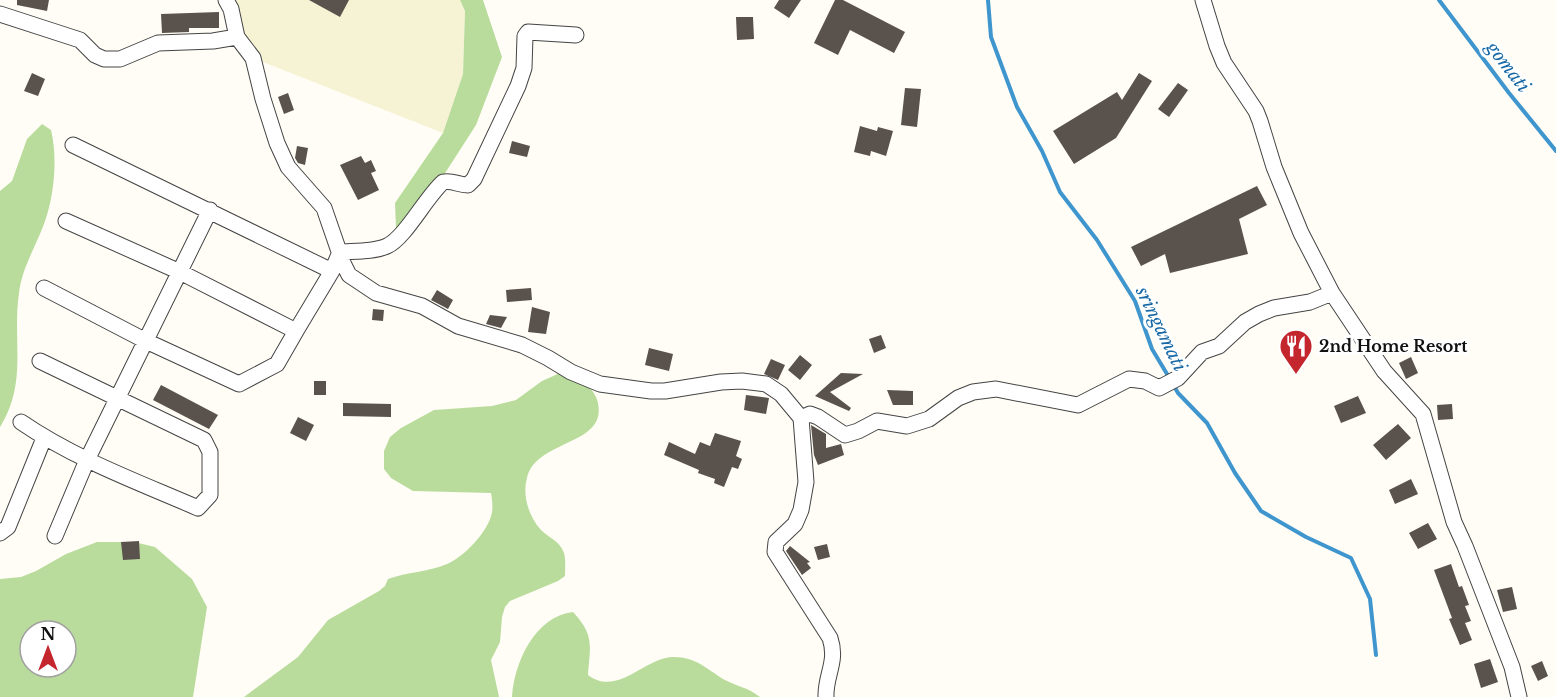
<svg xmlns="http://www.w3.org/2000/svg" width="1556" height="697" viewBox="0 0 1556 697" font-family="'Libre Baskerville',serif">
<rect width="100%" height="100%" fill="#fffdf5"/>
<!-- farmland -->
<path fill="#f6f3d4" d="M223,0H460L465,11L463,74L443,133L253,58Z"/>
<!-- forest -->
<path fill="#b9dc9c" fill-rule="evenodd" d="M460,0H483L502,57L476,125L431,195L396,228L395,203L443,133L463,74L465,11Z
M42,124L51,130C58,159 54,197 44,224C35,248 22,268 19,293C12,341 28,382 0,427V191L12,181L27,139Z
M560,373C576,380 594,384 598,403C607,446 536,439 527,478C522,496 529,517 541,530C549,538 560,541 564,553C566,560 565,569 565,576L558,581L510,601L505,607L502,617L500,642L491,660L499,697H244L298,657L328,620L379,591L385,586L388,579C407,572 428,572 447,564C464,557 489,531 492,512C493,507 492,499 491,493L413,491L391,478L384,469V451L390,437L401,428L434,410L492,406L516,400L542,381Z
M97,542H134L155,547L192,579L207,607L193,697H0V579L21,577L36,571L66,554ZM30,631H66V667H30Z
M573,612C595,636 590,645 588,675C617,697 643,659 672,657C694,656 706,668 723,679C735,686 748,687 760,697H512C514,663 535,616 573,612Z"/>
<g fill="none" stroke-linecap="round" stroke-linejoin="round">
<!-- stream -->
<path stroke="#3f96cf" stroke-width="4" d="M988,0L991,37L1017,107L1042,151L1060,192L1097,240L1135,301L1152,349L1170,379
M1439,0L1509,93L1556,151
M1174,386L1178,393L1207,423L1235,473L1261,511L1306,537L1351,558L1370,599L1376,655"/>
</g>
<!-- building -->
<path fill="#5a524d" d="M17,0H49L47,11L17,5Z
M309,0H349L340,17Z
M779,0H801L789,18L774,8Z
M835,0H843L905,32L894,53L850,30L838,55L814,43Z
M219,12V28H189V32L162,33L161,14Z
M736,17H753L754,39L737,40Z
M32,73L45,79L38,96L24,91Z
M1139,73L1152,81L1116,138L1074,164L1053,131L1117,92L1122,100Z
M1178,83L1188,90L1169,117L1158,109Z
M905,88L921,89L917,127L901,125Z
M288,93L294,110L284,114L278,97Z
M860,126L877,131L878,127L893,131L886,156L871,151L870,156L854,152Z
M512,141L530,146L527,157L509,153Z
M297,146L308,148L305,165L298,163L295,158Z
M361,156L365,163L371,160L376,171L371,173L379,190L358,200L340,165Z
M1257,186L1267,205L1239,219L1248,254L1170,273L1165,254L1141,266L1131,247Z
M531,288L532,300L507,302L506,290Z
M437,290L453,300L448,309L431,300Z
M532,307L550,312L546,334L528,332Z
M373,309L384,310L383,321L372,320Z
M490,315L507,317L501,328L486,324Z
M881,335L886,348L874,353L869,339Z
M649,348L673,354L669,371L645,365Z
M800,355L812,365L800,380L788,370Z
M1411,357L1418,373L1406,379L1399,363Z
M771,359L785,365L778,380L764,374Z
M841,373L863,374L830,392L851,408L849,411L815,396Z
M314,381H326V395H314Z
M161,385L218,415L209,429L153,400Z
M887,390L913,391V405H893Z
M746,395L769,398L766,414L744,410Z
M1358,396L1366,413L1341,423L1334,406Z
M343,403L391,404V417L343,416Z
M1452,404L1453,419L1438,420L1437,405Z
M298,417L314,425L306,441L290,433Z
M1398,424L1411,438L1386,460L1373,445Z
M811,425L826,434V448L841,444L844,455L818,465L814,455Z
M715,433L741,441L736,456L742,459L738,469L732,467L724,487L714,483L715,479L698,473L699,470L664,455L669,442L695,454L700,442L710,446Z
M1411,479L1418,494L1395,504L1389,490Z
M1428,523L1437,539L1418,549L1409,533Z
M139,541L140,559L123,560L121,542Z
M827,544L830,557L818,560L814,547Z
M790,546L810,562L807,563L811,568L802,575L786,551Z
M1451,564L1459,587L1462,586L1469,605L1465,606L1471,621L1465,623L1472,640L1460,645L1449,619L1452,618L1434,570Z
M1512,587L1517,609L1503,612L1497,590Z
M1490,659L1498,682L1481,688L1474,664Z
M1542,661L1548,676L1538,681L1531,666Z"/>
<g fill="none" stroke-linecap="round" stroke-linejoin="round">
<defs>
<path id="street" d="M226,0L231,9L237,37
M1203,0L1217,46L1224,63L1256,111L1260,121L1274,167L1301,233L1332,293L1384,371L1423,414L1454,522L1465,546L1512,667L1519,697
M0,14L80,40L95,55L104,59H120L158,43L213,41L237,37L253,58L263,99L277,143L288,167L324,208L343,263L349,275L376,293L422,306L458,326L522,345L548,358L571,372L600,384L651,391H665L721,382L742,381L766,384L781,394L801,418L806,482L801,510L795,524L776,542L775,552L830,638C838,662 825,675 826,697
M73,145L332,271L340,252C355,251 374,252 387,246C405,238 426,197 443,182C453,180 458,185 468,185L474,179L518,86L524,68L525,36L528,32L576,35
M66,221L180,272L296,331L332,271
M44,288L146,341L239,384L277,364L296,331
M801,418L810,414L818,417L845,435L858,431L877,421L907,426L929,419L958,398L973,392L996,389L1078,405L1129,379L1145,381L1159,388L1178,378L1202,352L1219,346L1245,322L1259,314L1274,308L1310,302L1332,293
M21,422C75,459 138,482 198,508L210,495V452L204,440L40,361
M0,533L8,527L44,438
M55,536L87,460L210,210"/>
</defs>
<!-- street casing -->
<use href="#street" stroke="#444" stroke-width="17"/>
<!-- street -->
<use href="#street" stroke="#fff" stroke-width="15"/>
</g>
<!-- icons -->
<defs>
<symbol id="restaurant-pin" viewBox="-11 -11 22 30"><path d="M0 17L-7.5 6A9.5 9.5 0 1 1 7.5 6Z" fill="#c4262e" stroke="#fff"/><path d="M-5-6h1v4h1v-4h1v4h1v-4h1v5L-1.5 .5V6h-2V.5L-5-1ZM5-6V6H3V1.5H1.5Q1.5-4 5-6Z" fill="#fff"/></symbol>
</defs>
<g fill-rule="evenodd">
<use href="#restaurant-pin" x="1277" y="327" width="38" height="52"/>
</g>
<g text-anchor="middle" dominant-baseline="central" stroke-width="6" stroke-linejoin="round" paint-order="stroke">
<!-- poi labels -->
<g font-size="16" font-weight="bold" fill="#111" stroke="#fff" text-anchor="start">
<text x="1319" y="346">2nd Home Resort</text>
</g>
<!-- water labels -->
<g font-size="18" font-style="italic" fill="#1768a6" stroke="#fff">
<text transform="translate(1508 67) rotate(52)">gomati</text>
<text transform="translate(1161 329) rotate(64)">sringamati</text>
</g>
</g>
<!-- north arrow -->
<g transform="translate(48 649)"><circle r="28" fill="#ffffff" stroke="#a0a0a0" stroke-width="1.5"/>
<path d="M0-4.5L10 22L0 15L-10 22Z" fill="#c4262e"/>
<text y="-9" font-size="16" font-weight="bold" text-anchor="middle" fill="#111111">N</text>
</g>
</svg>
